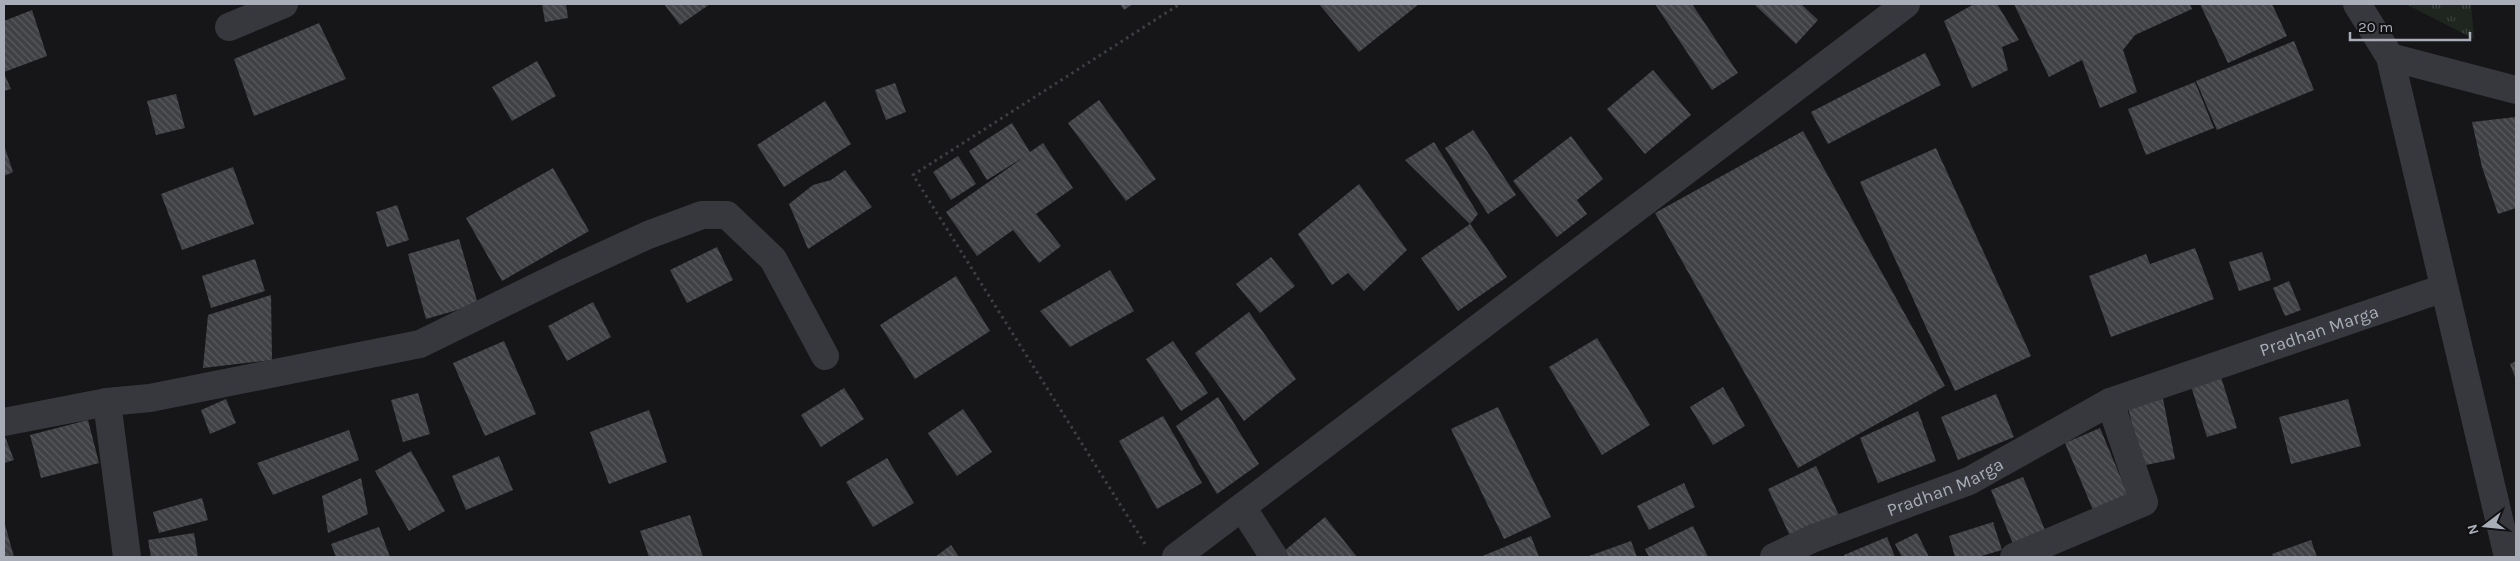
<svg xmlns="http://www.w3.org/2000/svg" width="2520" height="561" viewBox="0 0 2520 561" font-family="Karla,sans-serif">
<defs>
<pattern id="park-tufts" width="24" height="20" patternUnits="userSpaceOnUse" patternTransform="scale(1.25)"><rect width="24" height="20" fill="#1e261f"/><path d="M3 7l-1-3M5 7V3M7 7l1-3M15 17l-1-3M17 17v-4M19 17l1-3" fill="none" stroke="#3c433d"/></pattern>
<pattern id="building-back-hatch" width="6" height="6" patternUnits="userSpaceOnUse" patternTransform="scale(1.25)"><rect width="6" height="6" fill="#404145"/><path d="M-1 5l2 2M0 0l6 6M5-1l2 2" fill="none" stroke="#595a5e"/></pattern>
</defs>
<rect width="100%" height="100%" fill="#161618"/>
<!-- park -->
<path fill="url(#park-tufts)" d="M2406,4H2471L2474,39Z"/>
<!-- building -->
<path fill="url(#building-back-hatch)" d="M542,4H566L568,18L545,22Z
M664,4H710L680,25Z
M1120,4H1133L1124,10Z
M1319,4H1419L1359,52Z
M1655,4H1692L1738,73L1712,90Z
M1754,4H1801L1818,20L1796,44Z
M1974,4H1997L2019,40L2002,47L2008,70L1972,88L1944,21Z
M2014,4H2190L2192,9L2135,35L2123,50L2137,92L2100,108L2082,60L2049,77Z
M2200,4H2272L2287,36L2228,63Z
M32,10L47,56L4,72V21Z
M319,23L346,79L254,116L234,59Z
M2294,41L2314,90L2217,130L2196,81Z
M1925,53L1941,85L1828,144L1811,112Z
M537,61L556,96L512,121L492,87Z
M1653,70L1691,115L1645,154L1607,109Z
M4,73L11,89L4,91Z
M2195,82L2214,128L2146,155L2128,109Z
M895,83L906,112L886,120L875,90Z
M176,94L185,128L156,135L147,101Z
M1099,100L1156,179L1126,201L1068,123Z
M825,101L851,144L784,187L757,145Z
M2516,117V208L2498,214L2482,167L2472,122Z
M1012,123L1030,152L1043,143L1073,188L1036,214L1061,246L1039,263L1013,230L977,256L946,212L1024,157L987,180L969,151Z
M1473,130L1516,195L1488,214L1445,148Z
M1803,131L1945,386L1798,468L1655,213Z
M1571,136L1603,179L1577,200L1587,214L1557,237L1513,181Z
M1434,142L1478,214L1470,224L1405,160Z
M4,145L13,172L4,176Z
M1936,148L2031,356L1955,391L1860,182Z
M958,156L976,184L951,200L933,172Z
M233,167L254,224L182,250L161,194Z
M553,168L589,231L502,281L466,218Z
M845,170L872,207L808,249L789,204L813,185L831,180Z
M1359,184L1407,250L1364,291L1348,273L1332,285L1298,234Z
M397,205L409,240L387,247L376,212Z
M1470,224L1507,277L1458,311L1421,258Z
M459,239L478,304L426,319L408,254Z
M717,247L733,280L687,303L670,270Z
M2195,248L2214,299L2111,337L2089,276L2146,254L2150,264Z
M2262,252L2271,280L2239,291L2229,262Z
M1271,257L1295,286L1260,313L1236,284Z
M255,259L265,291L211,308L202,276Z
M1110,270L1134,311L1070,347L1040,311Z
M956,276L990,331L915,379L880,325Z
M2289,281L2301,310L2285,316L2273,288Z
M271,295L272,360L203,368L208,315Z
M593,302L611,337L567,361L548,326Z
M1249,312L1296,379L1244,421L1195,353Z
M1597,338L1650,425L1602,455L1549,367Z
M504,341L536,414L485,436L453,363Z
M1173,341L1208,393L1181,411L1146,359Z
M2516,361V380L2510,364Z
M2221,377L2237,428L2207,437L2191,386Z
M1723,387L1745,426L1713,445L1690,407Z
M844,388L864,419L821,447L801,415Z
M418,393L430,434L403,442L391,400Z
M1996,394L2014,437L1958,460L1941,417Z
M1218,397L1259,464L1217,494L1176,426Z
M226,399L236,423L210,434L201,410Z
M2163,399L2175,459L2141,466L2128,406Z
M2348,399L2361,446L2291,464L2279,417Z
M1498,407L1551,517L1504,539L1451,429Z
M963,409L992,452L957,476L928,433Z
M649,410L667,462L609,484L590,432Z
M1918,411L1936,461L1878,483L1860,438Z
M1163,416L1202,483L1157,509L1119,441Z
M88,420L99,463L41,478L30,435Z
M2100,428L2128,495L2093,510L2065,443Z
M349,430L359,460L273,495L257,463Z
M4,434L14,460L4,463Z
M411,451L445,511L409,531L375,471Z
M499,456L513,490L466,510L452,476Z
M887,458L914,503L873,527L846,482Z
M1816,466L1839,515L1791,538L1768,489Z
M2023,477L2045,530L2013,544L1991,490Z
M361,478L368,514L328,533L322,496Z
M1684,483L1695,507L1649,530L1637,506Z
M202,498L208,520L159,533L153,512Z
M690,515L703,557H649L640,531Z
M1325,517L1357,557H1287L1283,552Z
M4,521L14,557H4Z
M1993,522L2002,550L1978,557H1955L1949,536Z
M1693,526L1708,557H1649L1645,549Z
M379,527L390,557H336L331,544Z
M194,533L198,557H151L148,540Z
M1917,533L1929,557H1902L1895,544Z
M1531,536L1539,557H1480Z
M1887,537L1895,557H1845L1844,555Z
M2311,540L2317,557H2274L2272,554Z
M1631,541L1637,557H1590L1589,556Z
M951,545L959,557H935Z"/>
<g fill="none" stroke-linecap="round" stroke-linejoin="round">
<!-- path -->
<path stroke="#3d3f44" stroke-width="3" stroke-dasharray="2.5 4" stroke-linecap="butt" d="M1145,544L913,175L1180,4"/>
<!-- minor -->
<g stroke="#37383d" stroke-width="28">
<path d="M2357,4L2390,57L2508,557"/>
<path d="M229,27L284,4"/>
<path d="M2390,57L2516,90"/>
<path d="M107,402L127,557"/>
<path d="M4,422L107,402L150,398L420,344L563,274L648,235L702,215H727L773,259L825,356"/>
<path d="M1242,507L1274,557"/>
<path d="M1176,557L1906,4"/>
<path id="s1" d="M1774,557L1814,538L1969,481L2110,402L2444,288"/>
<path d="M2014,557L2144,502L2110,402"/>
</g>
</g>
<g text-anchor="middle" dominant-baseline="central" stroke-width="5" stroke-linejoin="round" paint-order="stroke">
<!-- street labels -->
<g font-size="18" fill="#a8adb8" stroke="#111113">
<text stroke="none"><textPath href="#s1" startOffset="592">Pradhan Marga</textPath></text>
<text stroke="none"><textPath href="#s1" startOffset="185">Pradhan Marga</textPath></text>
</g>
</g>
<!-- border -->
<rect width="2520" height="561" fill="none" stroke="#a8adb8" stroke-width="10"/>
<!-- north arrow -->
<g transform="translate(2485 526) rotate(254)" stroke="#111113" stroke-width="4" paint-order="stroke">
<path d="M0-4L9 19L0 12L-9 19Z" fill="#a8adb8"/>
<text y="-8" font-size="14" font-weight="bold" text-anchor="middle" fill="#a8adb8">N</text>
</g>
<!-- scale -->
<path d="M2350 32v8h120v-8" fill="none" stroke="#a8adb8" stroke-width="2.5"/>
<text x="2358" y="32" font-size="15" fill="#a8adb8" stroke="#111113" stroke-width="4" paint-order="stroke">20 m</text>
</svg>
